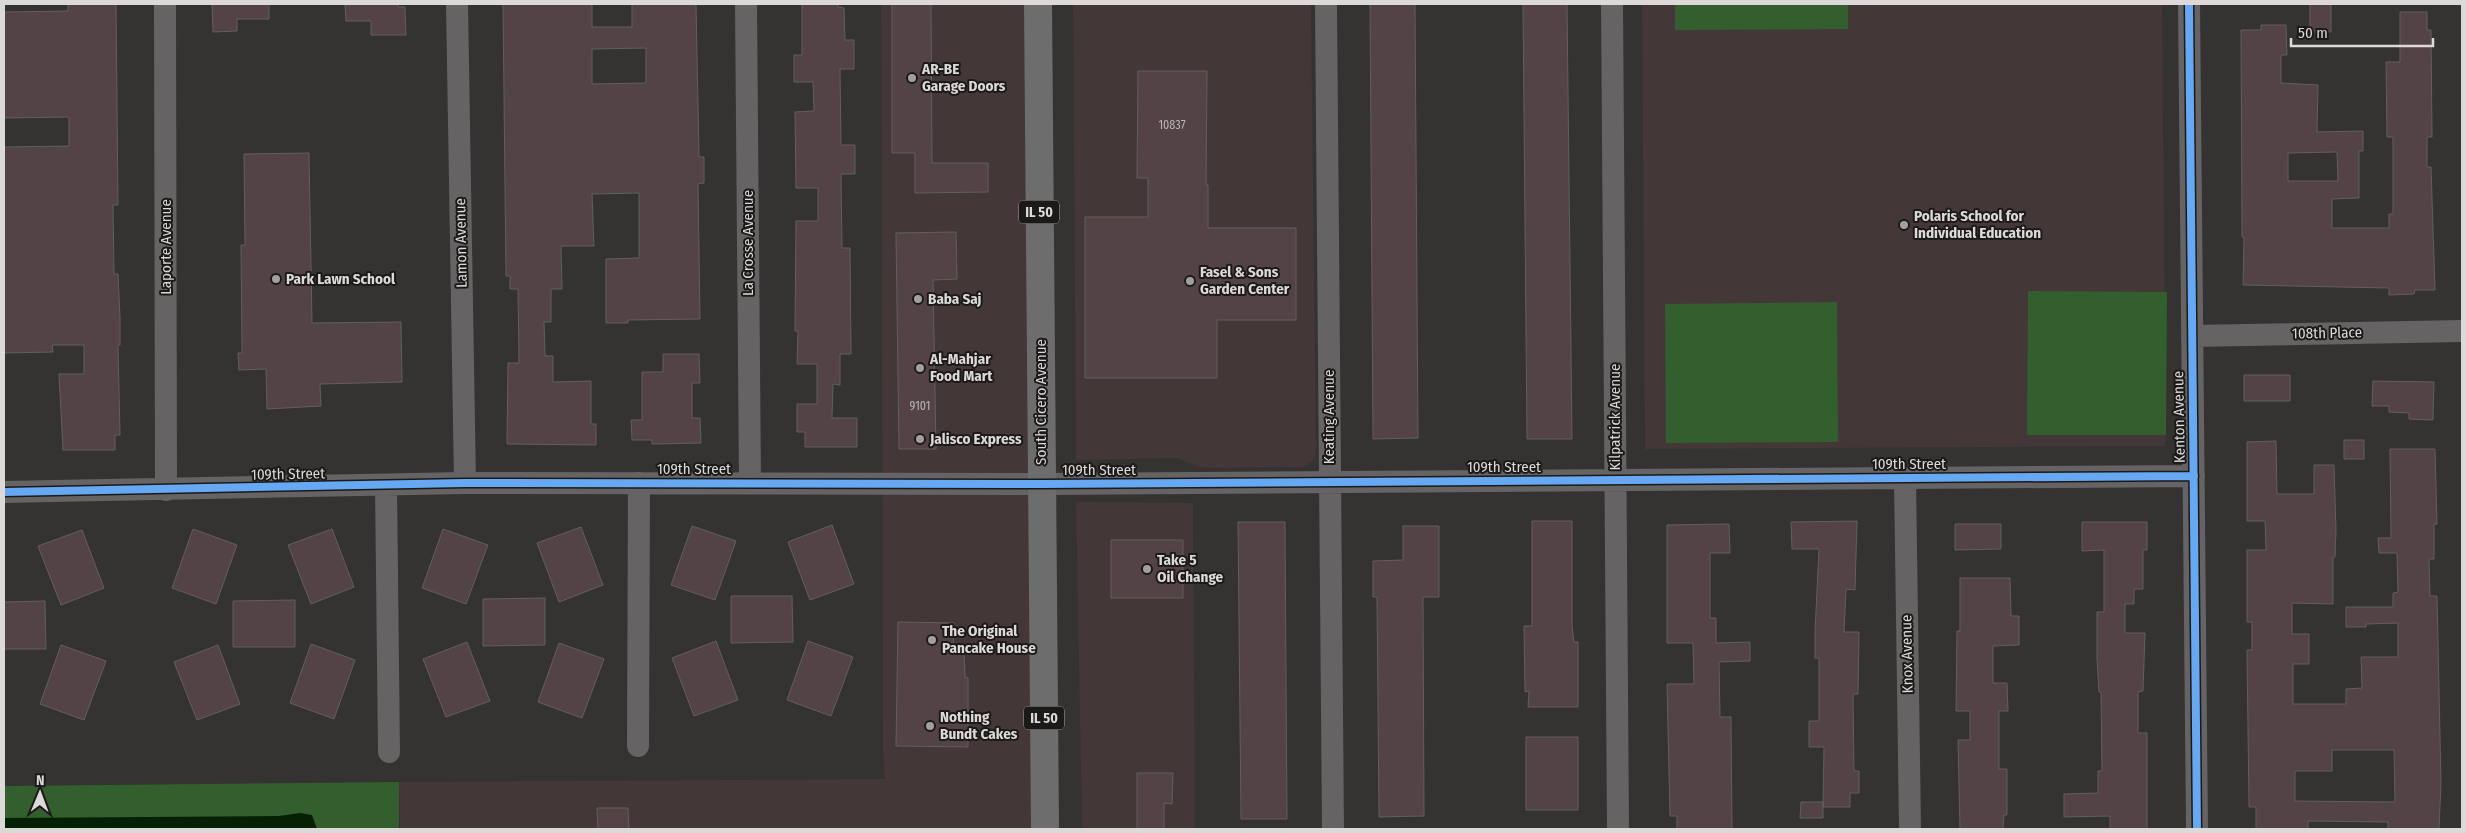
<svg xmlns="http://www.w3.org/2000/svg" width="2466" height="833" viewBox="0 0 2466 833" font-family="'Fira Sans Condensed',sans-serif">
<rect width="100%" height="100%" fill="#353232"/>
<!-- built -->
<path fill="#433738" d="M881,4H1038L1045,829H400L399,782L885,779L883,749Z
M1073,4H1311L1316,455L1312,462L1303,467L1201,468L1177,458L1076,460Z
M1642,4H2162L2166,446L1645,449Z
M1076,502L1193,503L1195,829H1082Z"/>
<!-- green -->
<path fill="#325f2d" d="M1675,4H1848V29L1675,30Z
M2028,291L2167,292L2166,435H2027Z
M1837,302L1838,442L1666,443L1665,304Z
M399,782V829H4V786Z"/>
<!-- water -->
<path fill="#062005" d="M300,813L312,815L317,829H4V818L279,816Z"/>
<!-- building -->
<path fill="#534346" stroke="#625f5f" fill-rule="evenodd" d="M68,4H116L118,205H113L114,274H118L120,318V345H118L120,435H115V450H63L59,374H84V345H52L53,352L4,353V147L69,146V117L4,118V12L68,11Z
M217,4H269V19H237V31L213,32L212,5Z
M345,4H398V7H405L406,35H371V21H346Z
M503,4H592V27H632V4H696L699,157H704V183L698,184L700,319L628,320V323H606V259L639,258V193L592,194L594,246H561L562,289H551V322H544L545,356H553V382L591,381V424H596V445L507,444L508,363H519L518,289H510V276H506ZM646,48V83L592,84V49Z
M802,4H838V7L844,8L845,40H854V69H840L841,145H855V174H841L842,248H850L851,354H840V385L833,384L832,418H857V447H805V432H797V404H817V364H797L798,331H795L796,221H818V188H796L795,112L814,111L813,82H794V55H802Z
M892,4H931L932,163H988V192L915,193V153H892Z
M1370,4H1415L1418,438L1373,439Z
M1523,4H1567L1572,439H1527Z
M2310,4H2331V32H2310Z
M2400,12H2427V30H2431L2432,137H2427V167H2431L2435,290H2415L2414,294L2389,295V288L2243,285L2244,237H2242L2241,30H2261V25H2286L2287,55H2281V83L2318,85L2317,132L2363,131V151H2359V198L2332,199V228H2389V214H2393V137H2387L2386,62H2400ZM2337,152L2338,181H2288V153Z
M1138,71H1207L1206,185H1208V228H1296V320H1217V378H1085V217H1148V178H1137Z
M309,153L312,323L401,322L402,382L320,384L321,406L267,409L266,369L239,370L238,353H242L241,245H245L244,154Z
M956,232L957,279L933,280L936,449H899L896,233Z
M663,354H699L700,383H692V418H700L701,443L652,444V440H632L631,420H642V372H663Z
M2244,375H2290V401H2244Z
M2373,381L2434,382L2433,420L2409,419V413L2389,412V406H2372Z
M2344,440H2364V459H2344Z
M2276,441L2277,494H2314V465H2334L2336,531L2335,557H2333V604L2292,603V634H2309V664H2293V704H2346V689L2362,688L2361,657H2398V623L2366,624V627H2346V607H2393V593L2398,592L2397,553H2379L2378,538H2391L2390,449H2435L2437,524H2434V559H2429L2430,596H2437L2441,783L2439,829H2388V822L2308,821V829H2256V807H2249L2247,650H2252V622H2247V550H2266L2265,521H2247V442ZM2332,750H2394L2395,802L2295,801V771H2332Z
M1532,521H1572V626L1574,642H1578V707H1528L1529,691L1525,692L1524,626H1532Z
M1857,521L1855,590L1846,589L1844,632H1859L1858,694H1853L1854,771H1859V793H1850V807H1823L1824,747H1809V721H1819V658H1815V632L1819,549H1792L1791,522Z
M1238,522H1285L1287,819H1241Z
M2082,522H2147V550H2143V589H2134V604H2125V633H2145L2143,691L2138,692V733H2147V829H2110V816L2064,817V794L2098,793V771H2102L2101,692H2099L2097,659V612H2104V550L2082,551Z
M1729,524L1730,553H1710V618H1716V643L1750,642V661L1719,662L1720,717H1731L1732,829H1677V816H1670L1667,684H1694L1693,643H1667V525Z
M1955,524H2001V549L1955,550Z
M832,525L854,584L810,600L788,542Z
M692,526L736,541L715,600L671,585Z
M1403,526H1439V597H1423L1424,816L1379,817L1377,597H1373V561L1403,560Z
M581,527L603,585L559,602L537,543Z
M193,529L237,545L216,604L172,588Z
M332,529L354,587L311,604L288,545Z
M443,529L488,545L466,604L422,588Z
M82,530L104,588L61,605L38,546Z
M1111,540H1183V598H1111Z
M1960,578H2010L2011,616H2019V645L1993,646V683H2007L2008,711H1999V769H2007V815H2004L2003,829H1960L1958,740H1970V711H1956L1957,631H1960Z
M731,596H792L793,642L731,643Z
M545,598V645L483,646V599Z
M295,600V647H233V601Z
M45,601L46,649H4V602Z
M898,622L954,623L953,652H964L965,677L968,678V747L896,746Z
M716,641L738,700L694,716L672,658Z
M808,641L853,657L831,716L787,700Z
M467,642L490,701L446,717L423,659Z
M559,643L604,659L582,718L538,702Z
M311,644L355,660L334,719L290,703Z
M61,645L106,661L84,720L40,704Z
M218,645L240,704L197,720L174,662Z
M1526,737H1578V810H1526Z
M1137,773H1173L1172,804L1164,803V829H1137Z
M1801,802H1823V818H1800Z
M597,808H628L629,829H598Z"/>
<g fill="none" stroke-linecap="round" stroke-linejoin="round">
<!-- minor -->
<path stroke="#656363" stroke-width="22" d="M165,4L166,490
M457,4L465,483
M746,4L750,483
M1326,4L1333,829
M1612,4L1618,829
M2189,4L2197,829
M2192,336L2462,331
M1905,478L1910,829
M386,485L389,752
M4,492L465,483L1042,484L2194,476
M638,746L639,483"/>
<!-- major -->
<path stroke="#6e6d6d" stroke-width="28" d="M1038,4L1045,829"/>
<defs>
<path id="cycleway" d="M2189,4L2197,829
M4,492L465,483L1042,484L2194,476"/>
</defs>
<!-- cycleway casing -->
<use href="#cycleway" stroke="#1c1919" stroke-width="11"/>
<!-- cycleway -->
<use href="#cycleway" stroke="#66a8f1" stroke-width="8"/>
</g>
<!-- markers -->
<g fill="#a29f9f" stroke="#1c1919" stroke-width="2">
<circle cx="912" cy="78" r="5"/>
<circle cx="1904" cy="225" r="5"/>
<circle cx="276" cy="279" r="5"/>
<circle cx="1190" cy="281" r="5"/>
<circle cx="918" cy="299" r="5"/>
<circle cx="920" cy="368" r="5"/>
<circle cx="920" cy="439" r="5"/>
<circle cx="1147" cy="569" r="5"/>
<circle cx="932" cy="640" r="5"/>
<circle cx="930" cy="726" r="5"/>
</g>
<g text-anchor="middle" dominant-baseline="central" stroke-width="4" stroke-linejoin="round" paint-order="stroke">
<!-- number labels -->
<g font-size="12" fill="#bab4b4">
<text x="1172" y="125">10837</text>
<text x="920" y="406">9101</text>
</g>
<!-- shield labels -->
<g fill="#1c1919" stroke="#a39f9f" stroke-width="1">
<rect x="1019" y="200.5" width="40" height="23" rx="4"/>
<rect x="1024" y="706.5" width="40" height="23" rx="4"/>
</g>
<g font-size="14" font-weight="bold" fill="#ddd9d9">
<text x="1039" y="212">IL 50</text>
<text x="1044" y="718">IL 50</text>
</g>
<!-- poi labels -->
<g font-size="15" font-weight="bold" fill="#ddd9d9" stroke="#1c1919" text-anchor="start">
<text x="922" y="69">AR-BE<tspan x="922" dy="17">Garage Doors</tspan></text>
<text x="1914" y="216">Polaris School for<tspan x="1914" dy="17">Individual Education</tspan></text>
<text x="1200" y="272">Fasel &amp; Sons<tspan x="1200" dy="17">Garden Center</tspan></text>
<text x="286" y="279">Park Lawn School</text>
<text x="928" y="299">Baba Saj</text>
<text x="930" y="359">Al-Mahjar<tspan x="930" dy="17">Food Mart</tspan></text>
<text x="930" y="439">Jalisco Express</text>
<text x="1157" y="560">Take 5<tspan x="1157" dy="17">Oil Change</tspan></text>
<text x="942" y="631">The Original<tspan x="942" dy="17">Pancake House</tspan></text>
<text x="940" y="717">Nothing<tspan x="940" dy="17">Bundt Cakes</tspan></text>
</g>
<!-- street labels -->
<g font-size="15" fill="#ddd9d9" stroke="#1c1919">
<text transform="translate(461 243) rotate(-91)">Lamon Avenue</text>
<text transform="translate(748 243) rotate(-90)">La Crosse Avenue</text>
<text transform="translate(166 247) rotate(-90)">Laporte Avenue</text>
<text transform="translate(2327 333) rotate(-1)">108th Place</text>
<text transform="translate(1041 402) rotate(-90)">South Cicero Avenue</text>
<text transform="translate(1329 417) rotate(-90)">Keating Avenue</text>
<text transform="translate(1615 417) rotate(-90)">Kilpatrick Avenue</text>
<text transform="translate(2179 417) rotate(-91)">Kenton Avenue</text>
<text x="1909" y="464">109th Street</text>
<text x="1504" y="467">109th Street</text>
<text x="694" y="469">109th Street</text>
<text x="1099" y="470">109th Street</text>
<text transform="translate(288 474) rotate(-1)">109th Street</text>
<text transform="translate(1907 654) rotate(-91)">Knox Avenue</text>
</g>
</g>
<!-- border -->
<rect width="2466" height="833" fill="none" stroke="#ddd9d9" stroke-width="10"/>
<!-- north arrow -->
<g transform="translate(40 793) rotate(1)" stroke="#1c1919" stroke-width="4" paint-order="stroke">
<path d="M0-4L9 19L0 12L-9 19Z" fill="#ddd9d9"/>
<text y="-8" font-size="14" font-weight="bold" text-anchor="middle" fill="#ddd9d9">N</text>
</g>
<!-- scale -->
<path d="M2291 38v8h142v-8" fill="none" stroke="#ddd9d9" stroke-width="2.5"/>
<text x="2298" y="38" font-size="15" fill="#ddd9d9" stroke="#1c1919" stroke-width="4" paint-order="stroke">50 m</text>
</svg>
